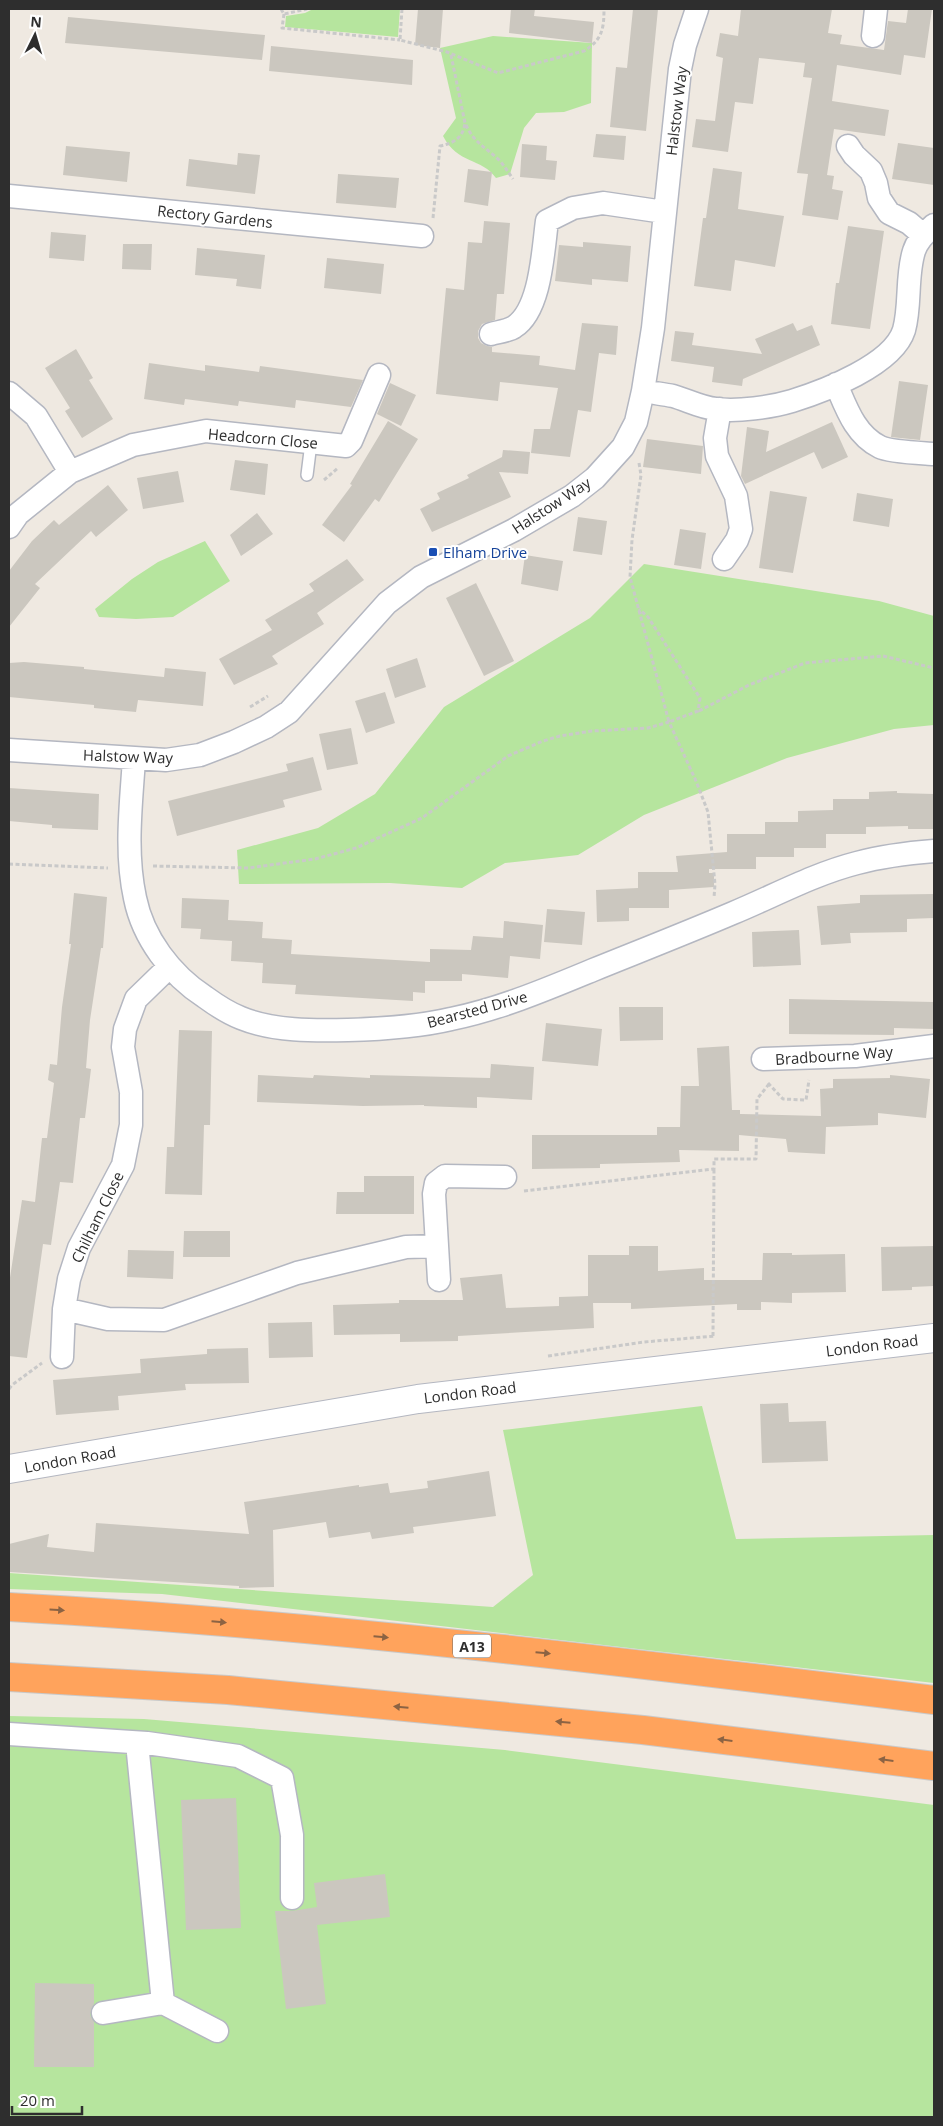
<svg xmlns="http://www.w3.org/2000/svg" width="943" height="2126" viewBox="0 0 943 2126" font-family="'Open Sans',sans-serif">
<rect width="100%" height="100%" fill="#efe9e1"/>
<!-- green -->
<path fill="#b6e59e" d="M313,9H400L398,37L285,27L286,16L305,13Z
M493,36L592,43L591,103L564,112L536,113L524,128L510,174L496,178C481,157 458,165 443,136L456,118L440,48Z
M205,541L230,581L173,617L136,619L99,617L95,609L132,579L158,562Z
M644,564L879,601L934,616V725L894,729L787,758L644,815L578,855L505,863L462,888L390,883L239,884L237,850L318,828L375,794L444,707L590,618Z
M702,1406L736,1539L934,1535V1683L162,1594L9,1589V1573L493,1607L533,1575L503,1430Z
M9,1716L144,1719L505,1750L934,1805V2117H9Z"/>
<!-- building -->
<path fill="#cbc7bf" d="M418,9H443L440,48L415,45Z
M511,9H535L534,16L594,22L592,43L509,33Z
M633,9H658L646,131L610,127L616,67L627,68Z
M741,9H832L828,33L842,35L840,44L884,50L888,21L906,23L908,9H932L925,58L904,55L901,75L837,65L832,101L889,110L885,136L834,129L827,175L834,176L832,189L843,191L838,220L802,215L808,174L797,173L812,78L803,77L805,63L759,58L753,104L735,102L728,152L692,147L696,119L715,121L723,58L716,56L720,33L738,36Z
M68,17L265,35L262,60L65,43Z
M271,46L413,60L412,85L269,71Z
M596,134L626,136L624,160L593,157Z
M898,143L934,148V185L892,179Z
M522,144L547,146L546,160L557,161L555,180L520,177Z
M66,146L130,152L127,182L63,175Z
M238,153L260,155L255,194L186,186L189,159L237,165Z
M713,168L742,172L738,209L784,216L775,267L735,260L731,291L694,286L703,218H706Z
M468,169L492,172L488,206L464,202Z
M338,174L399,178L396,208L336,203Z
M484,221L510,223L504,294H497L495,320L482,324L478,331V338L481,343L487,346L492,347V352L540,356L539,365L575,370L582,323L618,326L616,355L599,353L591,412L578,410L570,457L531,453L534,429H550L558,388L500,382L498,401L436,394L446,288L464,290L468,242L482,243Z
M848,226L884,231L870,329L831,324L836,283H839Z
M51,232L86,235L84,261L49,258Z
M583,242L631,246L628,282L592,279V285L555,281L559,245L583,247Z
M123,244H152L151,270L122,269Z
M197,248L265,255L261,289L236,286L237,279L195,275Z
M327,258L384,264L381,294L324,288Z
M793,323L797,331L812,325L820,345L743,379L742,386L712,382L714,367L671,361L675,331L694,333L692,345L762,354L755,339Z
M76,349L93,378L89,380L113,419L82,438L65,411L70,408L45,368Z
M149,363L205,371V365L259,372L260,366L363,380L351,407L296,400L295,408L239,401L238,406L185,399L184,405L144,399Z
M899,381L928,385L920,440L891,437Z
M390,383L416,395L401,426L377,414Z
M388,421L418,439L379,502L375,499L344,542L322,525L352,485L350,484Z
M832,422L848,457L822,469L814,452L745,484L741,476L747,427L769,431L766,452Z
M647,439L703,446L701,474L643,467Z
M503,450L530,452L528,474L499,472L511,497L432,532L420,509L440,499L437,493L469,478L467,475L502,457Z
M235,460L268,464L265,495L230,490Z
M178,471L184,502L143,509L137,478Z
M108,485L128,510L96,537L91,531L35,584L40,588L9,627V571L32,541L54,520L59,525Z
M770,491L807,497L793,573L759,568Z
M857,493L893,499L889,527L853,521Z
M257,513L273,534L241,556L230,535Z
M578,517L607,521L602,555L573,551Z
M680,529L706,533L701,569L674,565Z
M525,555L563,561L558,591L521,584Z
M347,559L364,580L317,613L324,624L272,656L278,664L234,685L219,659L272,630L265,620L314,591L309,584Z
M476,583L514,661L484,676L446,598Z
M417,658L426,687L395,698L386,669Z
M24,662L84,667V669L164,677L165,668L206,672L203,706L138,700L136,712L94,708V705L9,697V663Z
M385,692L395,723L366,733L355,701Z
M351,728L358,764L327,770L319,734Z
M313,757L322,790L283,800L285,807L177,836L168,801L288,771L286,764Z
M9,788L99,794L98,830L52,828V825L9,821Z
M897,791V793L934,794V829H908V826L866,827V834H826V848H794V857H756V869H709V873H714V887L669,890V908H629V921L597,922L596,890L638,888V872H678L676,856L727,852V834H765V822H798V811L833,810V799H869V792Z
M74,893L107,897L103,948H101L90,1020L86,1068L91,1069L85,1118H80L73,1183L60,1182L51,1245L43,1244L27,1358L9,1356V1284L22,1200L35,1202L42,1138H47L54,1083L48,1080L50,1064L57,1065L62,1007L71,944H69Z
M934,894V918L907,919V932L850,933L851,943L821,945L817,906L860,903V895Z
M182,898L229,900L228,920L263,922L262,938L292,940L291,954L430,962V949L471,950L473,936L503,938L504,921L543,925L540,959L510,956L508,978L462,974V981H425V993L413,992V1001L295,994L296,985L262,983L263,963L231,961L232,941L200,939L201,929L181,928Z
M547,909L585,912L582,945L544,942Z
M799,930L801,965L753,967L752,932Z
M789,999L934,1002V1029L894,1028V1035L789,1034Z
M619,1007H663V1040L620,1041Z
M546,1023L602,1029L598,1066L542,1061Z
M179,1030L212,1031L210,1125H204L202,1195L165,1194L167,1147H174Z
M729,1046L732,1110H740V1114L821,1116L820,1089L833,1088V1079L890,1078V1075L930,1079L926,1118L878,1113V1125L826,1127L825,1154L788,1152L786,1139L739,1135V1151L679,1150L680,1162L600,1164V1168L532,1169V1135H657V1127H680L681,1086H699L697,1048Z
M491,1064L534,1067L532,1100L477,1097V1108L424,1106V1105L363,1106L257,1102L258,1075L313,1078L314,1075L370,1078V1075L490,1078Z
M364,1176H414V1214H336L337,1192H364Z
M184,1231H230V1257H183Z
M629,1246H658V1271L704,1268V1280H762L763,1253H792V1255L845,1254L846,1292L792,1293V1303L761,1302V1310H737V1304L631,1309V1303H593L594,1328L458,1336V1341L400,1342V1334L334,1335L333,1305L399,1303V1300H463L460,1278L502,1274L506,1308L559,1306V1297L588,1296V1255H629Z
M934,1246V1286L912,1287V1290L882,1291L881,1247Z
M128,1250L174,1251L173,1279L127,1277Z
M312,1322L313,1357L269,1358L268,1323Z
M248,1348L249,1383L185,1384L186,1390L118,1396L119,1410L56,1415L53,1380L141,1373L140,1359L207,1354V1349Z
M788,1403L789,1422L826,1421L828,1461L762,1463L760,1404Z
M489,1471L496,1516L413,1527L414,1533L372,1539L370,1532L329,1538L326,1522L273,1530L274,1587L239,1588V1586L9,1572V1544L49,1534L47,1547L94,1552L96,1523L249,1534L244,1502L359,1485V1487L388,1483L390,1493L428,1488L427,1481Z
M236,1798L241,1928L186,1930L181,1800Z
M385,1874L390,1917L317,1925L326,2004L286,2009L275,1911H292L317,1907L314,1883Z
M35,1983L94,1984V2003L90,2015L94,2022V2067H34Z"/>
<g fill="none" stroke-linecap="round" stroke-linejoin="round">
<defs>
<path id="lane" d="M307,475L311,443"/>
<path id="street" d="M873,36L876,9
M848,146L854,155L871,171L876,183L879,198L889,213L909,223L923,235
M9,196L422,236
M491,334C498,332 508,331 514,327C541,310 543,250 547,221L573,208L603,203L664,212
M836,384C846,407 855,435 880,447C890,452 921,453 934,454
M643,391C653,393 663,394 673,396C687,400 702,408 716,409C737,412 772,407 792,401C824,391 893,365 904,330C911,305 906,276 914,251C917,241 926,232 934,225
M9,393L36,416L70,472
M720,409L715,438L717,456L736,496L741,529L737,540L724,559
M9,527L18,514L70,472L133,445L206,431L346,446L351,441L379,375
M9,750L166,760L200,755L234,742L266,727L289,712L387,603L421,577L514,530L572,496L595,478L623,447L636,422L643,391L653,328L680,69L685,45L697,9
M134,759C131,805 125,852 135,898C143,938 171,975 205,997C216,1005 228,1013 241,1018C273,1031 314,1031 348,1030C383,1029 417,1027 451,1019C500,1009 547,989 593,970C640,951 686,933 733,913C774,896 814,874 857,863C883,856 908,853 934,851
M169,967L136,999L125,1029L123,1047L131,1092V1125L123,1165L79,1248L69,1279L64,1309L108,1319L164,1320L297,1273L406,1247L437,1246
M763,1059L855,1056L934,1046
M439,1280L434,1194L436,1183L445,1176L505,1177
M62,1357L64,1309
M9,1734L147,1743L238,1756L282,1778L292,1835V1898
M137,1743L163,2003
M103,2013L163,2003L217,2031"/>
<path id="secondary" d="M9,1469L418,1399L934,1338"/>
<path id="highway" d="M9,1607C318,1624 627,1662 934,1700
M9,1677L228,1690L643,1730L934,1766"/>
</defs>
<!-- lane casing -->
<use href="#lane" stroke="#b4b7c1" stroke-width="14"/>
<!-- street casing -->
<use href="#street" stroke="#b4b7c1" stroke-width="25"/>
<!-- secondary casing -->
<use href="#secondary" stroke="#b4b7c1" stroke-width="30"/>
<!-- highway casing -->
<use href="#highway" stroke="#c9c9c9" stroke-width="30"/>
<!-- path -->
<path stroke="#c9c9c9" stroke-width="3" stroke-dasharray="4 2.5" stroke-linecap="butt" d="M281,9L284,14L307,9
M402,9L400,40L447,52L498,73L584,51C602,40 604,29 604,9
M284,14L282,28L400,40
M451,55L465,123C474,143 484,146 498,159C504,165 508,172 513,179
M433,218L440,146C454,143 463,138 465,123
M639,463L641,475L632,540L630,577L669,722L698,711L700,698L648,617L639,609
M324,480L338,468
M250,707L268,696
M699,711L749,685L805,663L883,656L934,668
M9,864L108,868
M153,866L248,868L315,859L356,848L422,818L508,756L543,741L560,736L592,731L648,728L669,722L696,781L708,812L715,884L714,898
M768,1083L783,1099L806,1100L809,1080
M524,1191L714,1169V1159H756L757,1099L769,1084
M713,1336L714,1169
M548,1356L644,1342L715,1336
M9,1389L12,1385L42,1363"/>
<!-- lane -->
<use href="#lane" stroke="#fff" stroke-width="11"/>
<!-- street -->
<use href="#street" stroke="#fff" stroke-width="22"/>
<!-- secondary -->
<use href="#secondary" stroke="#fff" stroke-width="28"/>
<!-- highway -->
<use href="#highway" stroke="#ffa35c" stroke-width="28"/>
</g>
<!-- one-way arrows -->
<defs><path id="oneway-solid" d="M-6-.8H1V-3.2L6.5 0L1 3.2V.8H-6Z" transform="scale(1.25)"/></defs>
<g fill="#8c6343">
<use href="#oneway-solid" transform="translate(57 1610) rotate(4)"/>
<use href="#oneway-solid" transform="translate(219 1622) rotate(5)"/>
<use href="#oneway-solid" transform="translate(381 1637) rotate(5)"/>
<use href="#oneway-solid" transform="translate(543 1653) rotate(5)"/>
<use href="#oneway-solid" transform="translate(401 1707) rotate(-175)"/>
<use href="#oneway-solid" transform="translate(563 1722) rotate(-175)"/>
<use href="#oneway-solid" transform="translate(725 1740) rotate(-173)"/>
<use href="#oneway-solid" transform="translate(886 1760) rotate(-173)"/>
</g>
<!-- markers -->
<rect fill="#1a4fb4" stroke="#fff" stroke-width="2" x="428" y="547" width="10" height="10" rx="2.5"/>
<g text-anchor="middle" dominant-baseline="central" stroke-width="4" stroke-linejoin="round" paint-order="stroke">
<!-- shield labels -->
<rect fill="#fff" stroke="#6d6d6d" stroke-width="1" x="453" y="1634.5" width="38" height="23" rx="4"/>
<g font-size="14" font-weight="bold" fill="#2e2e2e">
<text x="472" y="1646">A13</text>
</g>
<!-- street labels -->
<g font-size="15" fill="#2e2e2e" stroke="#fff">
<text transform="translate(676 111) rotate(-83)">Halstow Way</text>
<text transform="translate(215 216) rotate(6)">Rectory Gardens</text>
<text transform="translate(263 438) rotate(5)">Headcorn Close</text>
<text transform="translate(551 505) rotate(-33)">Halstow Way</text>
<text transform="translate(128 756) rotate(2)">Halstow Way</text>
<text transform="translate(477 1009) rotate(-15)">Bearsted Drive</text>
<text transform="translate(834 1055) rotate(-4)">Bradbourne Way</text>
<text transform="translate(97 1217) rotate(-64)">Chilham Close</text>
<text transform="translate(872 1345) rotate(-7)">London Road</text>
<text transform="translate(470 1392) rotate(-7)">London Road</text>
<text transform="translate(70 1459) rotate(-10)">London Road</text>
</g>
<!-- transit labels -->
<g font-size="15" fill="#164399" stroke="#fff" text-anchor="start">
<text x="443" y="552">Elham Drive</text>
</g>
</g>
<!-- border -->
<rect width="943" height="2126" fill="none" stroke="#2e2e2e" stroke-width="20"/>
<!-- north arrow -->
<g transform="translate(35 35) rotate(5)" stroke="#ffffff" stroke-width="4" paint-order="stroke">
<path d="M0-4L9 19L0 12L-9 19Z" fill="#2e2e2e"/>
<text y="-8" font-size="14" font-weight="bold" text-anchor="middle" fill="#2e2e2e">N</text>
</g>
<!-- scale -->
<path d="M12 2106v8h70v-8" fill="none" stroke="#2e2e2e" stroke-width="2.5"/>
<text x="20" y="2106" font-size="15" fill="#2e2e2e" stroke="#ffffff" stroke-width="4" paint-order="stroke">20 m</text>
</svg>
